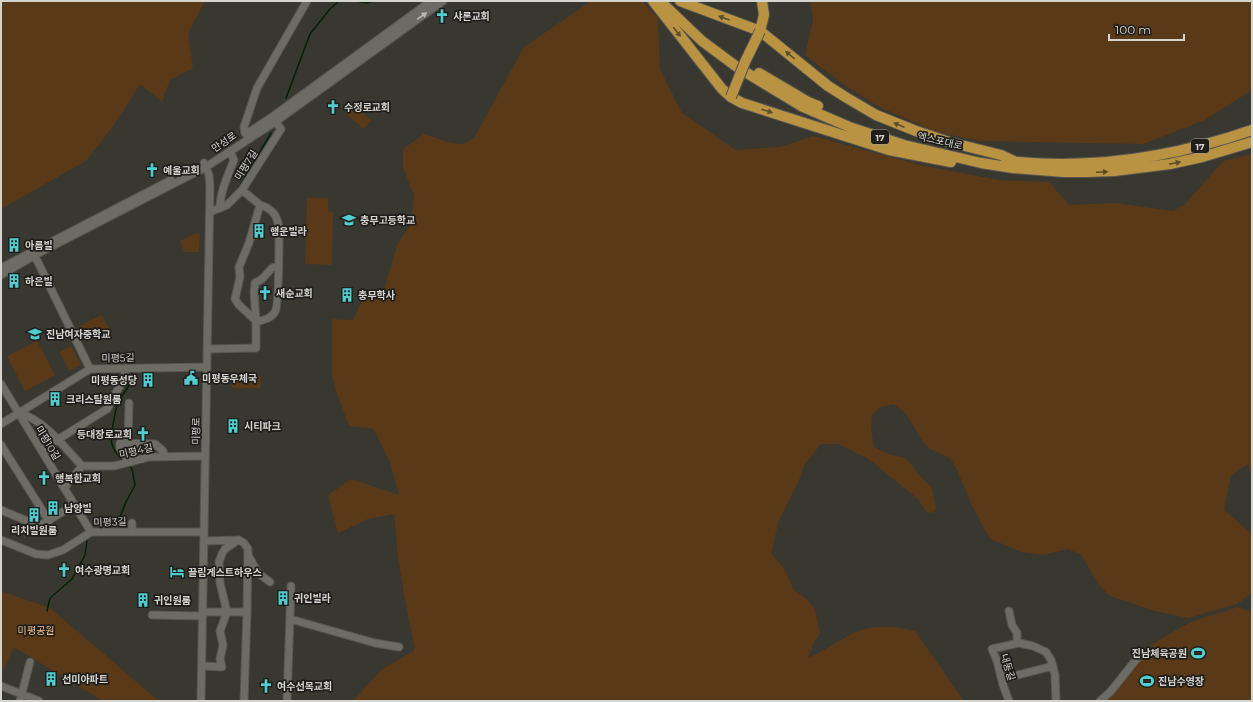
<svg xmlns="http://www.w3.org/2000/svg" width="1253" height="702" viewBox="0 0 1253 702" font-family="Montserrat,'Noto Sans KR',sans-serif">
<rect width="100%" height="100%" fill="#383730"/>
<!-- green -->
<path fill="#5a3918" d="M1,1H205L188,33L193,68L170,80L162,102L140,84L114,125L86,161L1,209Z
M591,1H642L658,18L660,69L682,113L736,150L780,147L813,136L920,165L998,180L1049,182L1069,205L1115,203L1173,211L1185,204L1223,161L1252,154V475L1248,464L1231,475L1224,510L1252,534V593L1237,604L1188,618L1155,611L1110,596L1100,586L1081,555L1068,549L1043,555L1021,552L991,539L984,529L969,499L958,472L950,458L930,449L923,442L907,415L894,404L881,407L872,415L871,428L874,447L889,454L905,458L911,464L917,473L932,488L936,509L932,513L926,512L918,499L867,458L838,444H821L805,464L798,483L779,520L771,554L784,568L794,590L807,599L815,609L820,634L814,642L808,658C821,652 833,644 846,637C866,624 893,625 915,631L964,701H353L381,670L415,650L404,595L398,556L394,514L368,519L338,533L328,495L351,479L399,495L390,463L374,429L349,426L336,391L332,374V319L353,320L365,293L382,296L398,243L412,223L414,195L403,168V149L424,134L451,143L463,144L474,138L524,47Z
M810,1H1252V90L1205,120L1143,144L980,141L936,132L877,106L843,84L805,55L813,19Z
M353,105L371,120L364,129L345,113Z
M307,198H328V211L333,212L332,265L305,264Z
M194,234H200L199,252H184L180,241Z
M102,315L110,330L86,341L79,326Z
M37,341L55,375L25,391L7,356Z
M71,346L81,365L69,371L60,352Z
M237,376H261V388H232V383H235Z
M1,591L50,608L159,701H103L14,647L4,669L1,668Z
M1237,607L1252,612V701H1104L1148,648C1161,638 1186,623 1202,618C1214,614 1225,612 1237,607Z"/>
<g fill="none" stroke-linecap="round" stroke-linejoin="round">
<!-- stream -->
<path stroke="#042200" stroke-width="1.5" d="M356,1L367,3L374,1
M286,98L310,34L330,9L339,1
M224,202L238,189L271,133
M124,461C108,447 110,439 114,419C115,413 116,407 119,401C126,387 131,389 132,371
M101,525L116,522L119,519L126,502L135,485L132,469L129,465
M47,611L50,598L72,579L85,555L87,541"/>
<defs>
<path id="minor" d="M248,133L272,117L431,1
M249,138L245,133L244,127L257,88L307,1
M260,205C274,209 278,217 279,230C279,243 279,306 275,312C271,318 263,321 256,321L254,292L255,283L262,279L272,268L278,266
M220,208C220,192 228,175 234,160L230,151
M210,212L227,205L242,190L281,129L272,118
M33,252L90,369
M1,268L171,180
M1,275L35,255L206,167L275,122L443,1
M207,349L256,348V321L239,305L235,299L240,277L239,267L249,243L260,205L242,190
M1,384L91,532
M19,413C45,420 64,447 82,466H114L149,457L205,456
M1,424L90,369L207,367
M128,443L129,403
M1,445L49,521
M41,450L107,409L123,380L126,368
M131,462C126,456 118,451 120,443L155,444L163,451L164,456
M64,488L82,466
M1,510L39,526L74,505
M132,532V523
M1,540L36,554L48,555L63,550L91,532H204
M248,555L258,573L270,582
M1009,611L1012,625L1017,633V643
M203,612H247L248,549L244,543L239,540L204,541
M152,615L202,616
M290,619L375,643L399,647
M202,666L222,667L220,659L223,645L220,631L227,612L220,583L219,562L222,554L225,549L238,540
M1002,679L1053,666
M1,686L39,701
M20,701L30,662
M201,701L210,186L209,175L204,163
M244,701L247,612
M287,701L291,586
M1009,701L1003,685L997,661L992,649L1019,643L1033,646L1046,652L1051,660L1055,675L1056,701
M1100,701L1111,691L1139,656"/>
<path id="highway" d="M653,1L722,89L731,97L742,103L889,150L951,162
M660,1L702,41L737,67L803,107L852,128L904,145L981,163L1013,168L1064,172H1088L1114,171L1170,164L1202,157L1252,142
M680,1L760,31L828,86L847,98L876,115L916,131L949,142L1001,155L1016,162
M760,31L764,15L762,1
M759,73L808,102L818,106
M1018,162C1097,169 1177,156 1252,130"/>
</defs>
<!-- minor casing -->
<use href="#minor" stroke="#56554f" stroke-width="9"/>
<!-- highway casing -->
<use href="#highway" stroke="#56554f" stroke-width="12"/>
<!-- minor -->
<use href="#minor" stroke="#6d6c64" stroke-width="7"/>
<!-- highway -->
<use href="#highway" stroke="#b99342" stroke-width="10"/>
<defs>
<path id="highway-bridge" d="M731,97L745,62L760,31"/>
</defs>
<!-- highway-bridge casing -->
<use href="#highway-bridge" stroke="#56554f" stroke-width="12" stroke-linecap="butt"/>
<!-- highway-bridge -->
<use href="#highway-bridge" stroke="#b99342" stroke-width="10"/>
</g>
<!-- one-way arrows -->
<defs><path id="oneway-solid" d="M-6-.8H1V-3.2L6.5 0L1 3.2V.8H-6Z"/></defs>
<use fill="#bbbbb5" href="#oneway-solid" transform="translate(422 16) rotate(-35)"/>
<g fill="#5d4d2b">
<use href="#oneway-solid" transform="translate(724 18) rotate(-160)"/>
<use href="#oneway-solid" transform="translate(677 32) rotate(52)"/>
<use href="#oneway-solid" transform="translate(790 55) rotate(-140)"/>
<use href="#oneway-solid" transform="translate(767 111) rotate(18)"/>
<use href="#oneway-solid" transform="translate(899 125) rotate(-157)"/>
<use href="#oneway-solid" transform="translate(1175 163) rotate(-12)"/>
<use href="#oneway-solid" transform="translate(1102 172) rotate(-2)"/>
</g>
<!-- icons -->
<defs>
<symbol id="church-bare" viewBox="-9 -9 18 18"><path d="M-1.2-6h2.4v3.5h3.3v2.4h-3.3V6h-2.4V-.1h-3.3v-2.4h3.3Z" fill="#52cdcf" stroke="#1f1e1b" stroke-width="2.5" paint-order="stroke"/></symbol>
<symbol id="school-bare" viewBox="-9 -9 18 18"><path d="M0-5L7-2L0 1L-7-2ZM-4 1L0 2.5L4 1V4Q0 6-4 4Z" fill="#52cdcf" stroke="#1f1e1b" stroke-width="2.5" paint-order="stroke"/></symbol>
<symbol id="building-bare" viewBox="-9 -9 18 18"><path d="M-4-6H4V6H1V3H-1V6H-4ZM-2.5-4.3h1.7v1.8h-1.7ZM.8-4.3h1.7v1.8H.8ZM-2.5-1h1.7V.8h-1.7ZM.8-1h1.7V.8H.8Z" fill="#52cdcf" stroke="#1f1e1b" stroke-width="2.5" paint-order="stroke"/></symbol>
<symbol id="civic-bare" viewBox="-9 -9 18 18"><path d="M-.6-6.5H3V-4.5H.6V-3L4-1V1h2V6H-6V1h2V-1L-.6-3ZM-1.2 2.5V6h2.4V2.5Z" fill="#52cdcf" stroke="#1f1e1b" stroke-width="2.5" paint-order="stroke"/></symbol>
<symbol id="hotel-bare" viewBox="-9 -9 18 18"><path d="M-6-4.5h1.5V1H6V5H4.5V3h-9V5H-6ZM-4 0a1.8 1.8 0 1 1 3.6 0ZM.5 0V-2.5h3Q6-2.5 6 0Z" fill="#52cdcf" stroke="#1f1e1b" stroke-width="2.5" paint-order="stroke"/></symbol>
<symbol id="stadium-bare" viewBox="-9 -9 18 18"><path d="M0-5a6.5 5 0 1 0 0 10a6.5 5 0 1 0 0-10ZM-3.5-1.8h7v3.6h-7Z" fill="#52cdcf" stroke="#1f1e1b" stroke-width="2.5" paint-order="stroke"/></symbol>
</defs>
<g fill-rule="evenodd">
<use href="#church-bare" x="432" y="6" width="20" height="20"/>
<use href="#church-bare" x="323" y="97" width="20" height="20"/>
<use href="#church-bare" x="142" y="160" width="20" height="20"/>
<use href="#school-bare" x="339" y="210" width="20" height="20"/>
<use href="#building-bare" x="249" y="221" width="20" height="20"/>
<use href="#building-bare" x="4" y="235" width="20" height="20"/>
<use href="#building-bare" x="4" y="271" width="20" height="20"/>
<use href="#church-bare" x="255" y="283" width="20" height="20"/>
<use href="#building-bare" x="337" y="285" width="20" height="20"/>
<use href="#school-bare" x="25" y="324" width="20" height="20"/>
<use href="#civic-bare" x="181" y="368" width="20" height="20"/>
<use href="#building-bare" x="138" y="370" width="20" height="20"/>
<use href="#building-bare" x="45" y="389" width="20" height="20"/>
<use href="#building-bare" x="223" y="416" width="20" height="20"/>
<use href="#church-bare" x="133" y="424" width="20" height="20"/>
<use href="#church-bare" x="34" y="468" width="20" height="20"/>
<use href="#building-bare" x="43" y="498" width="20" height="20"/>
<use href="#building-bare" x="24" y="505" width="20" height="20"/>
<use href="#church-bare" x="54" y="560" width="20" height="20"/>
<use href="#hotel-bare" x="167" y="562" width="20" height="20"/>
<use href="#building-bare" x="273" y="588" width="20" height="20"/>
<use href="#building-bare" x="133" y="590" width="20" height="20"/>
<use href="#stadium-bare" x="1188" y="643" width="20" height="20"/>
<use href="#building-bare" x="41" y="669" width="20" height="20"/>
<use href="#stadium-bare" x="1137" y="671" width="20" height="20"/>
<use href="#church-bare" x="256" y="676" width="20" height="20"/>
</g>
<g text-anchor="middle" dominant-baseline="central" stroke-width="3.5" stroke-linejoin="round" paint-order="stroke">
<!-- shield labels -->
<g fill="#1f1e1b" stroke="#9e9e9a" stroke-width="1">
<rect x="871" y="130" width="18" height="14" rx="3"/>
<rect x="1191" y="139" width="18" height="14" rx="3"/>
</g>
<g font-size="9" font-weight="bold" fill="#d5d5d0">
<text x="880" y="137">17</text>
<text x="1200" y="146">17</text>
</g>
<!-- poi labels -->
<g font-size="10" font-weight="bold" fill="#d5d5d0" stroke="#1f1e1b" text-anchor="start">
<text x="453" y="16">샤론교회</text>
<text x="344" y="107">수정로교회</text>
<text x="163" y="170">예울교회</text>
<text x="360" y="220">충무고등학교</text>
<text x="270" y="231">행운빌라</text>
<text x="25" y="245">아름빌</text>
<text x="25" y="281">하은빌</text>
<text x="276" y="293">새순교회</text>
<text x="358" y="295">충무학사</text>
<text x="46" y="334">진남여자중학교</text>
<text x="202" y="378">미평동우체국</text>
<text x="137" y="380" text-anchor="end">미평동성당</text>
<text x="66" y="399">크리스탈원룸</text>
<text x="244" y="426">시티파크</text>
<text x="132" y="434" text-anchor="end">등대장로교회</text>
<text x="55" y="478">행복한교회</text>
<text x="64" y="508">남양빌</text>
<text x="34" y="530" text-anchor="middle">리치빌원룸</text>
<text x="75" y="570">여수광명교회</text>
<text x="188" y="572">끌림게스트하우스</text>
<text x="294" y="598">귀인빌라</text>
<text x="154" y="600">귀인원룸</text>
<text x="1187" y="653" text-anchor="end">진남체육공원</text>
<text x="62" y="679">선미아파트</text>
<text x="1158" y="681">진남수영장</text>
<text x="277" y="686">여수선목교회</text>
</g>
<!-- street labels -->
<g font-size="10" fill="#d5d5d0" stroke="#1f1e1b">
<text transform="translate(940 141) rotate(13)">엑스포대로</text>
<text transform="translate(224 142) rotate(-34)">만성로</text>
<text transform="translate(246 165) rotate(-58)">미평7길</text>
<text transform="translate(118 358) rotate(-1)">미평5길</text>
<text transform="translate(196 431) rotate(-89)">미평로</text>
<text transform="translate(48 443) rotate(59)">미평10길</text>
<text transform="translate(136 451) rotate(-13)">미평4길</text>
<text transform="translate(110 522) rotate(-2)">미평3길</text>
<text transform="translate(1008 667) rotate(74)">내동길</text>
</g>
<!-- park labels -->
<g font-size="10" fill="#fac492" stroke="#1f1e1b">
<text x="36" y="630">미평공원</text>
</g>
</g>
<!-- border -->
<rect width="1253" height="702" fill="none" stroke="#d5d5d0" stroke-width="4"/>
<!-- scale -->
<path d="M1109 34v6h75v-6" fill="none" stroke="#d5d5d0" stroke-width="2"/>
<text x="1115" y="34" font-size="12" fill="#d5d5d0" stroke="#1f1e1b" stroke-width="3" paint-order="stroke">100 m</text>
</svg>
